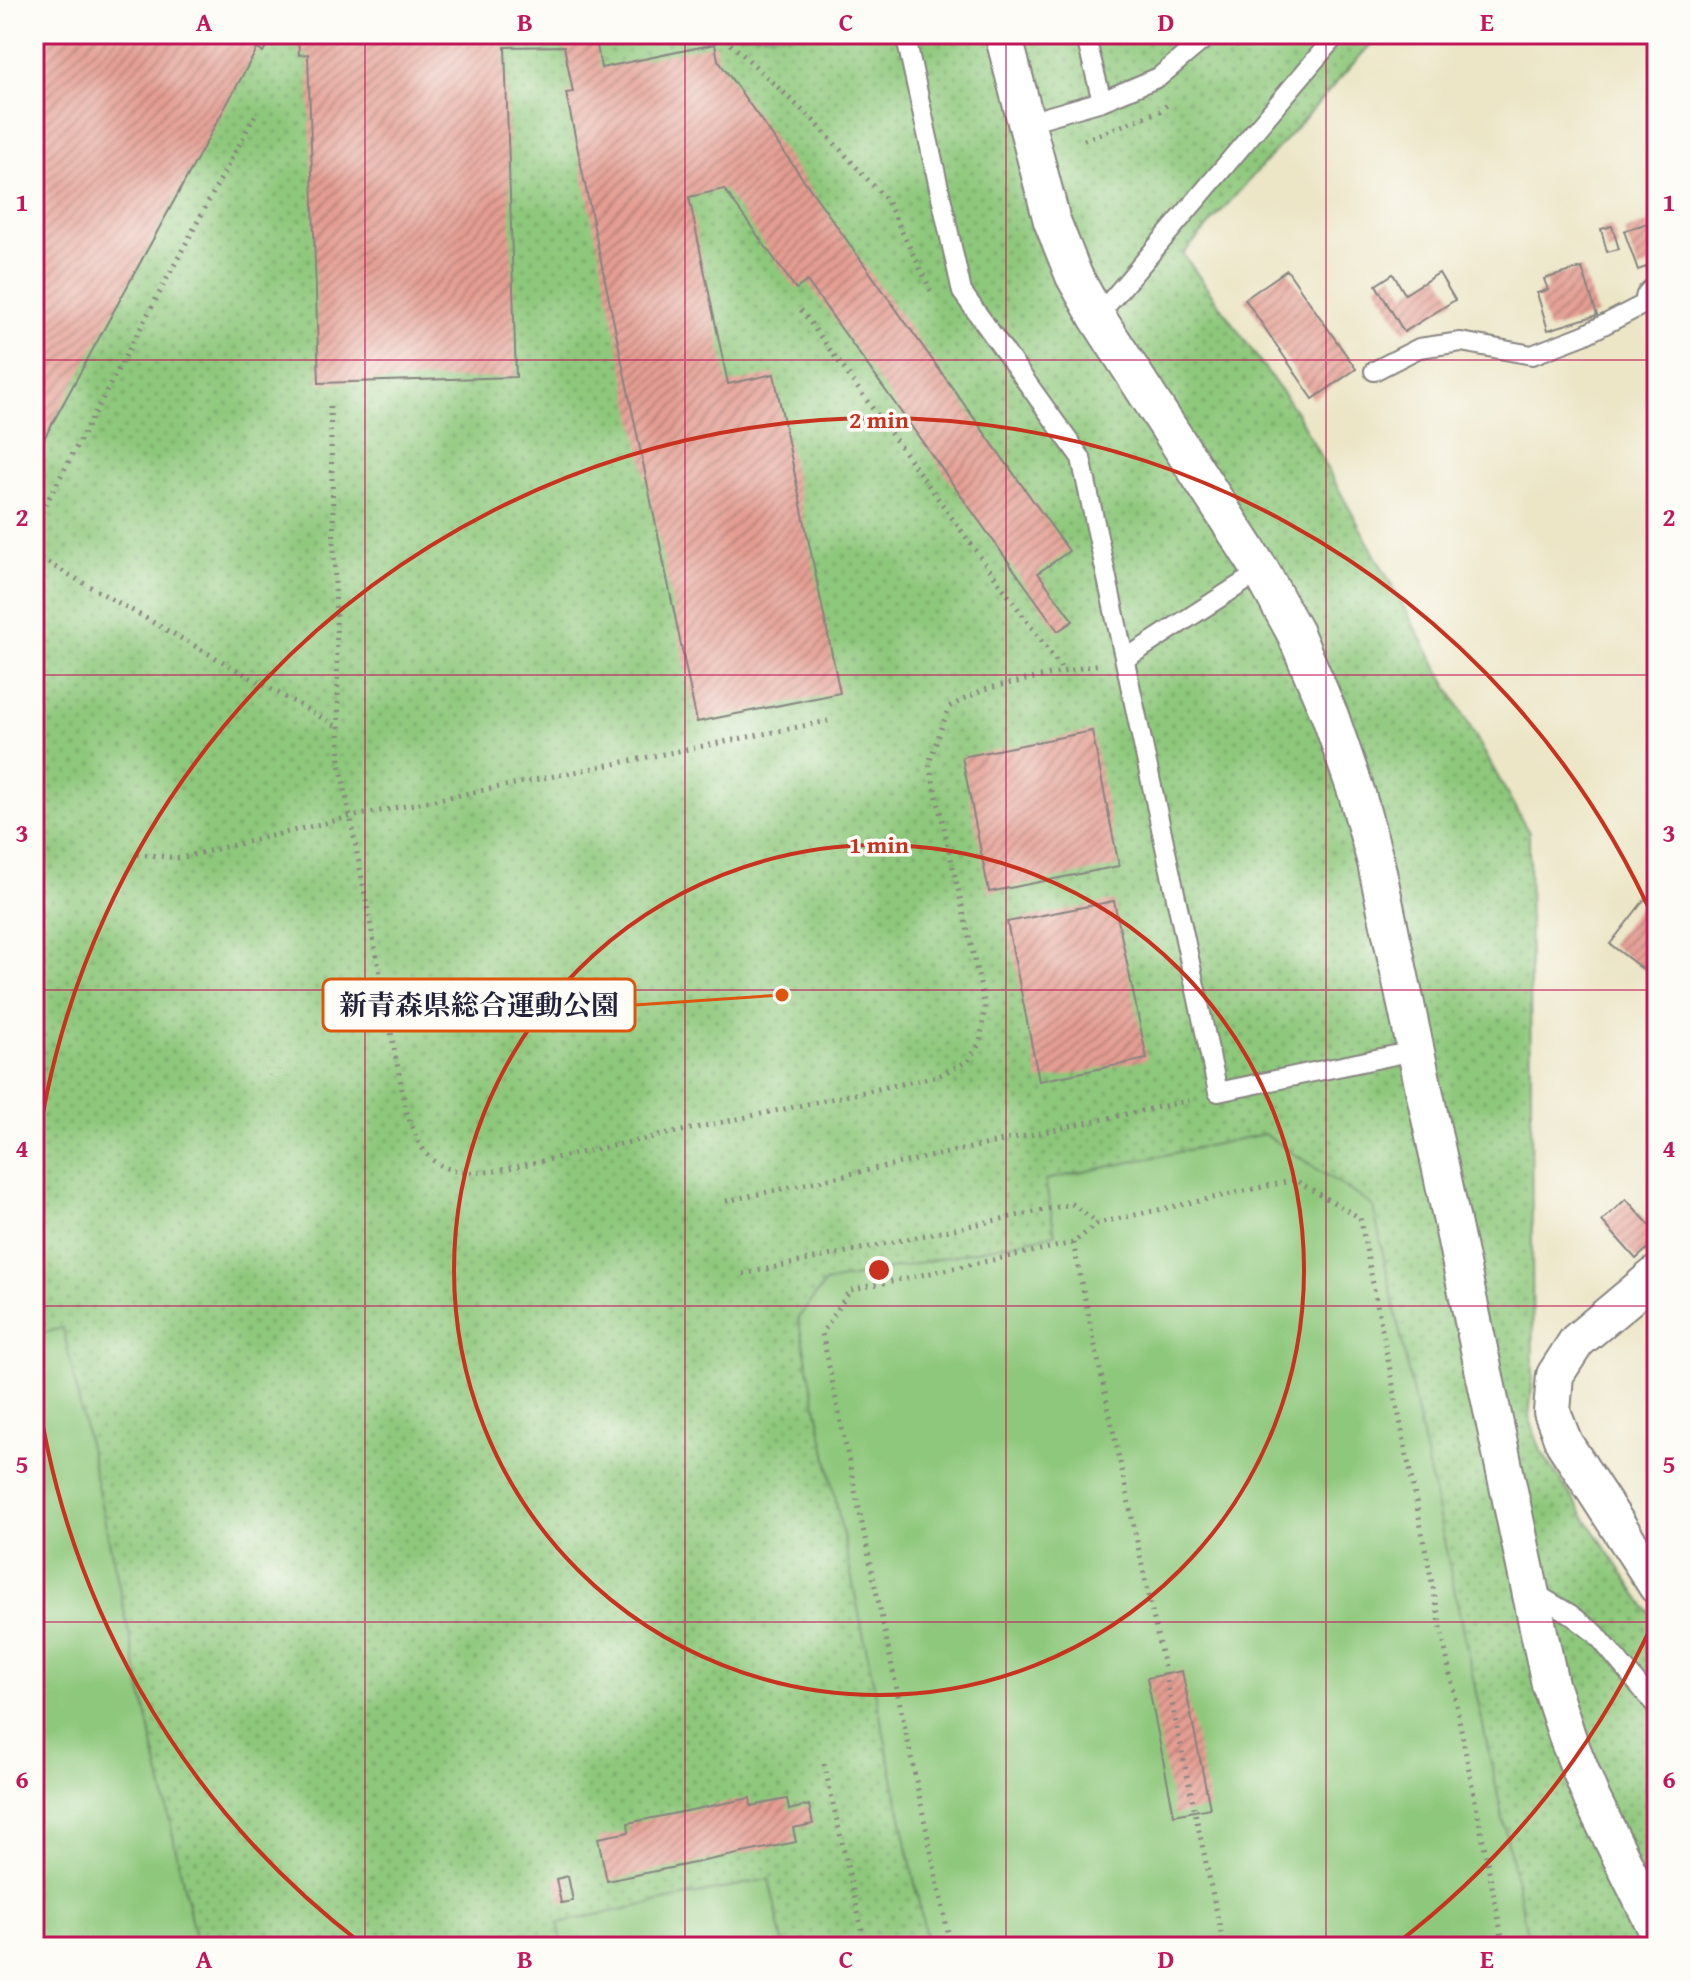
<svg xmlns="http://www.w3.org/2000/svg" width="1691" height="1981" viewBox="0 0 1691 1981" font-family="'Gentium Book Plus','Noto Serif JP',serif">
<defs>
<pattern id="grass-dots" width="8" height="8" patternUnits="userSpaceOnUse" patternTransform="scale(2)"><rect width="8" height="8" fill="#8ec87c"/><path d="M2 2h.1M6 6h.1" fill="none" stroke="#74a267" stroke-width="1.8" stroke-linecap="round"/></pattern>
<pattern id="building-hatch" width="6" height="6" patternUnits="userSpaceOnUse" patternTransform="scale(2)"><rect width="6" height="6" fill="#e49d92"/><path d="M-1 1l2-2M0 6l6-6M5 7l2-2" fill="none" stroke="#b88078"/></pattern>
</defs>
<rect width="100%" height="100%" fill="#fdfcf7"/>
<filter id="ink" filterUnits="userSpaceOnUse"><feTurbulence type="fractalNoise" baseFrequency=".0125" numOctaves="2"/><feDisplacementMap in="SourceGraphic" scale="16" xChannelSelector="R" yChannelSelector="G"/><feConvolveMatrix kernelMatrix="1 2 1 2 8 2 1 2 1" color-interpolation-filters="sRGB"/></filter>
<filter id="wash" filterUnits="userSpaceOnUse"><feTurbulence type="fractalNoise" baseFrequency=".006" numOctaves="4" result="noise"/><feDisplacementMap in="SourceGraphic" scale="32" xChannelSelector="R" yChannelSelector="G"/><feGaussianBlur stdDeviation="1.8" result="paint"/><feColorMatrix in="noise" values="0 0 0 0 0 0 0 0 0 0 0 0 0 0 0 0 0 1.4 0 .05"/><feComposite in="paint" operator="in"/></filter>
<g filter="url(#wash)">
<rect width="100%" height="100%" fill="#ece5c6"/>
<!-- grass -->
<path fill="url(#grass-dots)" stroke="#58755c" stroke-width="2" d="M34,34H1380L1183,254L1296,412L1529,833L1533,1378L1529,1416L1541,1451L1646,1608L1657,1621V1947H34Z"/>
<!-- pitch -->
<path fill="#8ec87c" stroke="#58755c" stroke-width="2" d="M1264,1134L1373,1206L1530,1947H928L798,1318L825,1283L1055,1234L1045,1180Z
M63,1328L197,1947H34V1335Z
M769,1879L784,1947H563L558,1923Z"/>
<g id="blocks">
<!-- building -->
<path fill="url(#building-hatch)" d="M34,34H273L263,52L257,49L34,457Z
M298,34H595L601,68L715,44L718,60L1069,551L1038,573L1073,621L1058,631L807,281L796,289L724,189L689,197L728,384L774,374L840,693L697,722L566,93L573,92L564,46L505,47L516,377L319,383L308,54L299,55Z
M1657,220V263L1638,270L1624,231Z
M1612,226L1619,249L1607,252L1601,229Z
M1582,268L1597,315L1548,330L1537,293L1548,290L1544,279Z
M1287,270L1356,369L1313,399L1245,299Z
M1439,273L1455,300L1404,332L1376,285L1393,274L1405,294Z
M1092,731L1119,866L989,892L962,757Z
M1645,899L1657,909V972L1653,977L1610,944Z
M1114,901L1147,1059L1039,1081L1007,922Z
M1626,1199L1657,1233V1240L1636,1259L1602,1221Z
M1182,1671L1210,1808L1174,1815L1147,1678Z
M750,1798L751,1806L787,1799L789,1810L809,1805L813,1824L793,1828L796,1842L607,1881L598,1838L629,1832L628,1823Z
M568,1876L573,1901L561,1903L556,1879Z"/>
</g>
</g>
<g filter="url(#ink)">
<use href="#blocks" fill-opacity="0" stroke="#878480" stroke-width="2"/>
<g fill="none" stroke-linecap="round" stroke-linejoin="round">
<defs>
<path id="service" d="M905,34L962,292L1081,458L1218,1092L1414,1051
M1085,34L1102,101
M1025,123L1102,101L1159,77L1210,34
M1097,317L1337,34
M1374,371L1419,348L1461,342L1532,355L1584,335L1654,299
M1125,659L1261,571
M1533,1592L1570,1614L1596,1634L1657,1707"/>
<path id="minor" d="M1003,34L1052,221L1074,276L1097,317L1261,571L1295,633L1330,716L1357,794L1376,863L1550,1684L1569,1742L1592,1799L1657,1930
M1654,299L1657,296
M1657,1274L1577,1341L1555,1375L1552,1412L1564,1443L1657,1586"/>
</defs>
<!-- service casing -->
<use href="#service" stroke="#878480" stroke-width="22"/>
<!-- minor casing -->
<use href="#minor" stroke="#878480" stroke-width="40"/>
<!-- path -->
<path stroke="#878480" stroke-width="5" stroke-dasharray="2 6" stroke-linecap="butt" d="M718,34L741,53L813,120L886,199L933,295
M1235,46L1248,34
M1084,140L1160,111L1167,105
M801,310L1064,672
M330,406L340,763L405,1106C415,1138 424,1168 463,1172C473,1174 485,1172 495,1171L938,1076L968,1061L980,1043L985,1006L929,763L949,707L984,689L1100,664
M34,526L255,115
M34,555L338,727
M137,854L180,858L350,817L828,721
M726,1201L1196,1099
M1073,1243L1224,1947
M743,1274L1072,1204L1098,1223
M824,1764L866,1947
M951,1947L822,1333L850,1290L1073,1243L1098,1223L1295,1180L1360,1218L1504,1947"/>
<!-- service -->
<use href="#service" stroke="#fff" stroke-width="18"/>
<!-- minor -->
<use href="#minor" stroke="#fff" stroke-width="36"/>
</g>
</g>
<!-- grid -->
<path fill="none" stroke="#c2185b" stroke-width="2" stroke-opacity="0.55" d="M365,34V1947M685,34V1947M1006,34V1947M1326,34V1947M34,360H1657M34,675H1657M34,990H1657M34,1306H1657M34,1622H1657"/>
<!-- distance rings -->
<g fill="none" stroke="#c8321e" stroke-width="4">
<circle cx="879" cy="1270" r="425"/>
<path d="M1656 1616A850 850 0 0 1 1396 1944M362 1944A850 850 0 0 1 34 1366M34 1174A850 850 0 0 1 1656 924"/>
</g>
<circle cx="879" cy="1270" r="12" fill="#c8321e" stroke="#fdfcf7" stroke-width="4"/>
<g font-size="24" text-anchor="middle" font-weight="bold" fill="#c8321e" stroke="#fdfcf7" stroke-width="7" stroke-linejoin="round" paint-order="stroke">
<text x="879" y="428">2 min</text>
<text x="879" y="853">1 min</text>
</g>
<!-- callouts -->
<path fill="none" stroke="#de560e" stroke-width="3" d="M782 995L635 1005"/>
<circle fill="#de560e" stroke="#fdfcf7" stroke-width="3" cx="782" cy="995" r="8"/>
<rect fill="#fdfcf7" stroke="#de560e" stroke-width="3" x="323" y="979" width="312" height="52" rx="8"/>
<g font-size="28" text-anchor="middle" font-weight="bold" fill="#22223b">
<text x="479" y="1015">新青森県総合運動公園</text>
</g>
<!-- margin -->
<rect width="1691" height="1981" fill="none" stroke="#fdfcf7" stroke-width="88"/>
<rect x="44" y="44" width="1603" height="1893" fill="none" stroke="#c2185b" stroke-width="3"/>
<g font-size="26" text-anchor="middle" font-weight="bold" fill="#c2185b">
<text x="204" y="31">A</text>
<text x="525" y="31">B</text>
<text x="846" y="31">C</text>
<text x="1166" y="31">D</text>
<text x="1487" y="31">E</text>
<text x="22" y="211">1</text>
<text x="1669" y="211">1</text>
<text x="22" y="526">2</text>
<text x="1669" y="526">2</text>
<text x="22" y="842">3</text>
<text x="1669" y="842">3</text>
<text x="22" y="1157">4</text>
<text x="1669" y="1157">4</text>
<text x="22" y="1473">5</text>
<text x="1669" y="1473">5</text>
<text x="22" y="1788">6</text>
<text x="1669" y="1788">6</text>
<text x="204" y="1968">A</text>
<text x="525" y="1968">B</text>
<text x="846" y="1968">C</text>
<text x="1166" y="1968">D</text>
<text x="1487" y="1968">E</text>
</g>
</svg>
